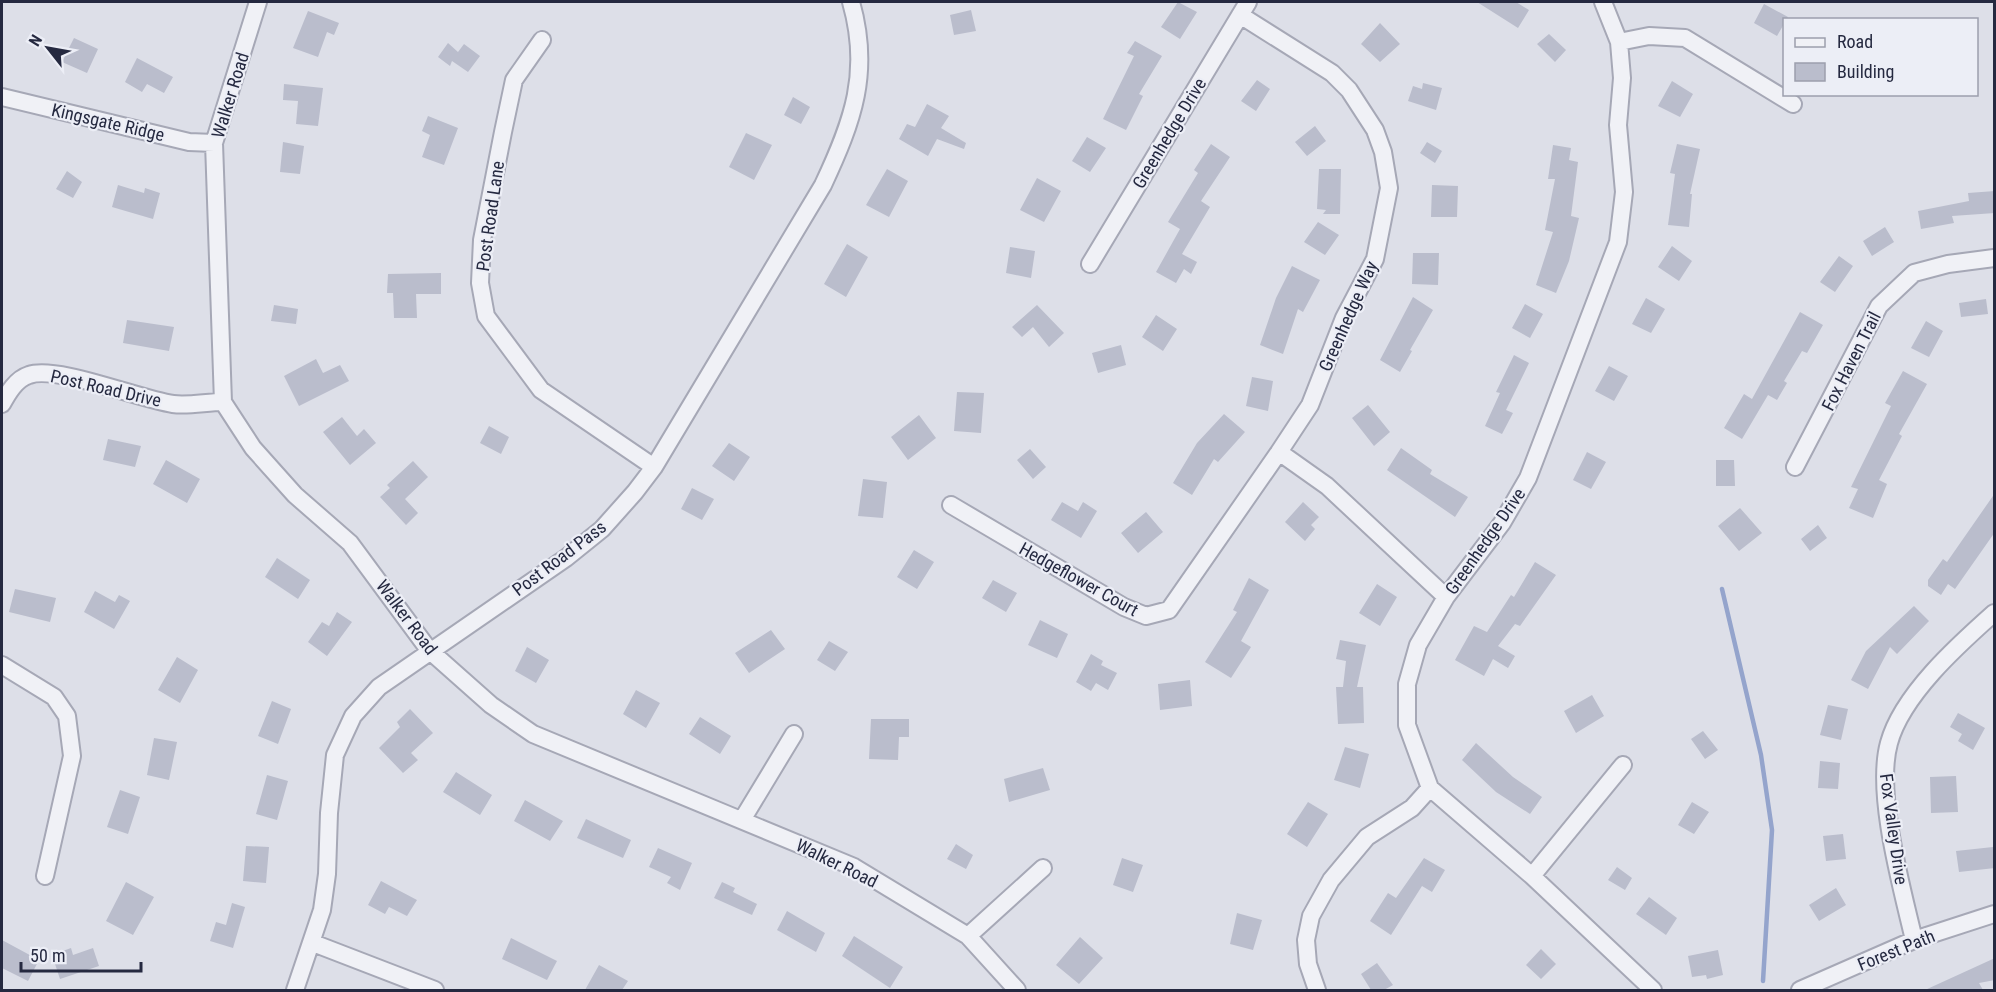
<svg xmlns="http://www.w3.org/2000/svg" width="1996" height="992" viewBox="0 0 1996 992" font-family="'Roboto Condensed',sans-serif">
<rect width="100%" height="100%" fill="#dddfe8"/>
<g fill="none" stroke-linecap="round" stroke-linejoin="round">
<!-- stream -->
<path stroke="#94a4cc" stroke-width="4.5" d="M1722,589L1761,755L1772,830L1763,981"/>
</g>
<!-- building -->
<path fill="#babdcc" d="M1178,2L1197,12L1180,39L1161,27Z
M1477,2H1516L1529,10L1518,28Z
M1764,4L1788,17L1777,36L1754,23Z
M971,10L976,31L954,35L950,15Z
M308,11L339,23L334,35L327,32L318,57L293,48Z
M1380,23L1400,44L1380,62L1361,44Z
M1549,34L1566,50L1555,62L1537,44Z
M74,38L98,49L87,73L62,62Z
M1135,41L1162,56L1139,94L1143,96L1126,130L1103,119L1134,56L1127,53Z
M448,43L458,52L464,44L480,56L468,72L452,61L450,66L438,57Z
M137,58L173,77L164,93L147,84L142,92L125,82Z
M1257,80L1270,89L1256,111L1241,101Z
M1672,81L1693,94L1680,117L1658,106Z
M1423,83L1442,88L1436,110L1408,101L1413,86L1422,89Z
M284,84L323,88L318,126L296,124L298,101L283,100Z
M793,97L810,107L801,124L784,115Z
M927,104L949,116L941,128L966,143L964,149L937,139L928,156L899,139L907,124L915,127Z
M428,116L458,128L444,165L422,157L430,135L422,131Z
M1315,126L1326,141L1307,156L1295,142Z
M746,133L772,145L754,180L729,167Z
M1087,137L1106,148L1090,172L1072,161Z
M283,142L304,146L300,174L280,172Z
M1427,142L1442,151L1435,163L1420,153Z
M1211,144L1230,157L1201,201L1210,207L1182,254L1197,262L1191,274L1184,269L1176,283L1156,272L1180,229L1168,222L1198,173L1194,170Z
M1677,144L1700,149L1690,194H1692L1689,227L1668,225L1675,174L1670,173Z
M1553,145L1571,148L1569,160L1578,162L1571,216L1579,218L1569,261L1556,293L1536,285L1553,232L1545,230L1555,179H1548Z
M887,169L908,181L889,217L866,205Z
M1319,169H1341L1340,214H1323L1326,210L1317,209Z
M67,171L82,182L73,198L56,189Z
M1037,178L1061,191L1044,222L1020,210Z
M118,185L144,193L145,188L160,193L153,219L112,207Z
M1432,185L1458,186L1457,217H1431Z
M1995,191V213L1952,216L1954,223L1921,229L1918,211L1969,201L1968,193Z
M1318,222L1339,235L1325,255L1304,242Z
M1885,227L1894,242L1872,256L1863,241Z
M847,244L868,257L846,297L824,284Z
M1672,246L1692,261L1679,281L1658,267Z
M1010,247L1035,251L1031,278L1006,273Z
M1413,253H1439L1438,285L1412,284Z
M1839,256L1853,266L1835,292L1820,282Z
M1292,266L1320,280L1303,312L1298,309L1283,354L1260,345L1276,298Z
M441,273V294H416L417,318H394L393,293H387L388,274Z
M1413,297L1433,310L1410,350L1412,351L1400,372L1380,360Z
M1646,298L1665,309L1651,333L1632,324Z
M1986,299L1988,314L1961,317L1959,303Z
M1525,304L1543,314L1530,338L1512,328Z
M274,305L298,309L296,324L271,321Z
M1037,305L1064,333L1049,347L1033,327L1022,337L1012,327Z
M1800,312L1823,325L1807,353L1802,351L1784,381L1787,383L1777,400L1768,395L1742,439L1724,428L1744,394L1752,399Z
M1156,315L1177,329L1163,351L1142,337Z
M127,320L174,327L169,351L123,343Z
M1926,321L1943,331L1929,357L1911,348Z
M1121,345L1126,365L1098,373L1092,353Z
M1514,355L1529,363L1506,410L1513,413L1502,434L1485,426L1500,393L1496,392Z
M316,359L323,373L340,365L349,381L299,406L284,376Z
M1609,366L1628,376L1614,401L1595,391Z
M1903,371L1927,384L1899,434L1902,436L1879,480L1887,484L1873,518L1849,508L1858,489L1851,487L1891,406L1885,403Z
M1252,377L1273,381L1268,411L1246,406Z
M957,392L984,393L981,433L954,431Z
M1368,405L1390,432L1374,446L1352,418Z
M1224,414L1245,432L1218,462L1214,459L1192,495L1173,483L1197,443Z
M919,415L936,438L908,460L891,437Z
M342,417L357,436L364,429L376,443L350,465L323,432Z
M489,426L509,437L501,454L480,443Z
M108,439L141,446L135,467L103,460Z
M729,443L750,457L734,481L712,466Z
M1401,448L1432,470L1430,474L1468,497L1455,517L1387,470Z
M1030,449L1046,467L1033,479L1017,460Z
M1587,452L1606,462L1591,489L1573,480Z
M166,460L200,479L187,503L153,484Z
M1716,460H1734L1735,486H1716Z
M413,461L428,477L405,499L418,513L406,525L380,497L390,488L387,485Z
M863,479L887,482L883,518L858,516Z
M692,488L714,499L702,520L681,509Z
M1995,493V532L1955,589L1948,584L1941,595L1928,586V580L1943,559L1947,562Z
M1062,502L1078,511L1083,502L1097,511L1081,538L1051,520Z
M1303,502L1319,517L1311,525L1315,529L1305,541L1285,522Z
M1740,508L1762,533L1739,551L1718,526Z
M1146,512L1163,532L1138,553L1121,533Z
M1818,525L1827,538L1810,551L1801,539Z
M914,550L934,562L917,589L897,577Z
M277,558L310,580L298,599L265,577Z
M1535,562L1556,575L1520,626L1515,624L1498,646L1515,656L1508,668L1493,659L1484,676L1455,660L1474,626L1487,632L1511,595L1514,597Z
M1249,578L1269,590L1241,641L1251,647L1231,678L1205,662L1237,612L1233,610Z
M993,580L1017,593L1006,612L982,598Z
M1377,584L1397,597L1380,626L1359,613Z
M15,589L56,598L50,622L9,612Z
M95,591L115,602L119,595L130,601L114,629L84,612Z
M1914,606L1929,621L1897,654L1890,647L1868,689L1851,680L1866,651Z
M337,612L352,622L327,656L308,642L322,622L329,626Z
M1040,620L1068,634L1057,658L1028,645Z
M771,630L785,649L749,673L735,653Z
M1340,640L1366,645L1357,687H1363L1364,723L1338,724L1336,687H1343L1346,661L1336,659Z
M829,641L848,652L835,671L817,660Z
M527,647L549,660L536,683L515,671Z
M1091,654L1103,661L1101,665L1117,673L1108,690L1096,683L1091,691L1076,682Z
M177,657L198,670L180,703L158,690Z
M1190,680L1192,706L1160,710L1158,684Z
M636,690L660,703L646,728L623,714Z
M1592,695L1604,716L1576,733L1564,711Z
M272,701L291,709L278,744L258,736Z
M1828,705L1848,709L1841,740L1820,735Z
M410,709L433,733L411,753L418,760L403,773L379,748L400,727L397,722Z
M1958,713L1985,728L1973,750L1958,741L1962,734L1950,727Z
M700,717L731,736L720,754L689,734Z
M871,719H909V737H899L898,760L869,759Z
M1703,731L1718,750L1705,759L1691,739Z
M154,738L177,742L169,780L147,775Z
M1476,743L1513,777L1542,797L1530,814L1496,792L1462,760Z
M1345,747L1369,754L1360,788L1334,780Z
M1820,761L1840,763L1838,789L1818,788Z
M1043,768L1050,790L1009,802L1004,779Z
M456,772L492,795L480,815L443,792Z
M267,775L288,781L277,820L256,814Z
M1956,776L1958,812L1931,813L1930,777Z
M120,790L140,797L128,834L107,827Z
M525,800L563,821L550,841L514,821Z
M1308,802L1328,814L1307,847L1287,834Z
M1692,802L1709,812L1694,834L1678,825Z
M586,819L631,840L623,858L577,838Z
M1843,834L1846,859L1826,861L1823,836Z
M956,844L973,855L966,869L947,859Z
M246,846L269,847L266,883L243,881Z
M1993,847L1995,868L1959,872L1956,851Z
M658,848L692,863L680,890L667,883L671,877L649,867Z
M1122,858L1143,865L1133,892L1113,885Z
M1424,858L1445,870L1432,892L1422,886L1391,935L1370,921L1388,893L1396,898Z
M1617,867L1632,878L1625,890L1608,880Z
M381,881L417,900L407,916L389,907L385,914L368,905Z
M126,882L154,897L133,935L106,921Z
M722,882L735,888L733,892L757,904L752,915L714,898Z
M1836,888L1846,905L1819,921L1809,905Z
M1649,897L1677,918L1666,935L1636,914Z
M232,903L245,907L233,948L210,941L216,922L226,925Z
M787,911L825,933L816,952L777,930Z
M1237,913L1262,920L1253,950L1230,944Z
M854,936L903,967L890,988L842,956Z
M1080,937L1103,958L1079,984L1056,965Z
M511,938L557,961L547,980L502,959Z
M2,940L39,960L28,981L2,968Z
M71,948L73,955L93,948L99,966L60,979L52,955Z
M1541,949L1556,964L1541,979L1526,965Z
M1718,950L1723,975L1707,979L1706,975L1692,977L1688,956Z
M1995,958V980L1979,983L1983,990H1925Z
M1377,963L1393,985L1384,990H1371L1361,974Z
M599,965L628,981L622,990H585Z"/>
<g fill="none" stroke-linecap="round" stroke-linejoin="round">
<defs>
<path id="minor" d="M258,2L214,143L223,402L253,448L295,495L350,543L429,650L491,705L533,734L854,867L968,936L1017,990
M1603,2L1619,42L1622,78L1618,125L1624,192L1618,242L1528,478L1502,523L1446,597L1418,645L1407,684V725L1430,788L1532,876L1653,990
M1240,15L1332,73L1349,90L1375,130L1383,152L1389,188L1375,259L1344,318L1310,405L1279,452L1327,486L1446,597
M542,40L514,80L503,132L482,240L480,283L486,316L541,390L654,467
M1619,42L1649,36L1685,38L1793,104
M2,97L189,142L214,143
M1090,264L1248,2
M2,404C8,393 16,379 29,375C56,365 139,399 173,404C189,406 207,402 223,402
M1795,467L1879,306L1914,273L1948,264L1994,258
M951,505L1124,607L1146,616L1169,610L1279,452
M2,665L54,697L67,716L72,756L45,876
M742,820L794,734
M1532,876L1623,765
M968,936L1043,868
M1914,940C1902,888 1875,793 1889,743C1902,695 1958,645 1994,613
M313,943L435,990
M295,990L322,910L327,874L329,813L335,755L353,716L379,687L566,558L602,529L635,492L654,467L823,185C853,121 871,72 851,2
M1317,990L1308,964L1306,940L1311,916L1331,880L1367,837L1412,808L1430,788
M1800,990L1914,940L1994,914"/>
</defs>
<!-- minor casing -->
<use href="#minor" stroke="#a6a8b6" stroke-width="20"/>
<!-- minor -->
<use href="#minor" stroke="#f0f1f6" stroke-width="16"/>
</g>
<g text-anchor="middle" dominant-baseline="central" stroke-width="4.5" stroke-linejoin="round" paint-order="stroke">
<!-- street labels -->
<g font-size="18" fill="#252940" stroke="#eceef6">
<text transform="translate(230 95) rotate(-73)">Walker Road</text>
<text transform="translate(108 122) rotate(13)">Kingsgate Ridge</text>
<text transform="translate(1169 133) rotate(-59)">Greenhedge Drive</text>
<text transform="translate(490 216) rotate(-82)">Post Road Lane</text>
<text transform="translate(1348 316) rotate(-66)">Greenhedge Way</text>
<text transform="translate(1851 361) rotate(-63)">Fox Haven Trail</text>
<text transform="translate(106 388) rotate(13)">Post Road Drive</text>
<text transform="translate(1485 541) rotate(-55)">Greenhedge Drive</text>
<text transform="translate(559 558) rotate(-37)">Post Road Pass</text>
<text transform="translate(1079 579) rotate(29)">Hedgeflower Court</text>
<text transform="translate(407 617) rotate(53)">Walker Road</text>
<text transform="translate(1894 829) rotate(82)">Fox Valley Drive</text>
<text transform="translate(837 863) rotate(26)">Walker Road</text>
<text transform="translate(1896 950) rotate(-22)">Forest Path</text>
</g>
</g>
<!-- border -->
<rect width="1996" height="992" fill="none" stroke="#252940" stroke-width="6"/>
<!-- legend -->
<rect x="1783" y="18" width="195" height="78" fill="#eceef6" stroke="#9c9fad" stroke-width="1.5"/>
<rect x="1795" y="38" width="30" height="9" fill="#f0f1f6" stroke="#9c9fad" stroke-width="1.5"/>
<text x="1837" y="48" font-size="18" fill="#252940">Road</text>
<rect x="1795" y="63" width="30" height="18" fill="#babdcc" stroke="#9c9fad" stroke-width="1.5"/>
<text x="1837" y="78" font-size="18" fill="#252940">Building</text>
<!-- north arrow -->
<g transform="translate(48 48) rotate(301)" stroke="#eceef6" stroke-width="4.5" paint-order="stroke">
<path d="M0-4.5L10 22L0 15L-10 22Z" fill="#252940"/>
<text y="-9" font-size="16" font-weight="bold" text-anchor="middle" fill="#252940">N</text>
</g>
<!-- scale -->
<path d="M21 962v9h120v-9" fill="none" stroke="#252940" stroke-width="3"/>
<text x="30" y="962" font-size="18" fill="#252940" stroke="#eceef6" stroke-width="4.5" paint-order="stroke">50 m</text>
</svg>
